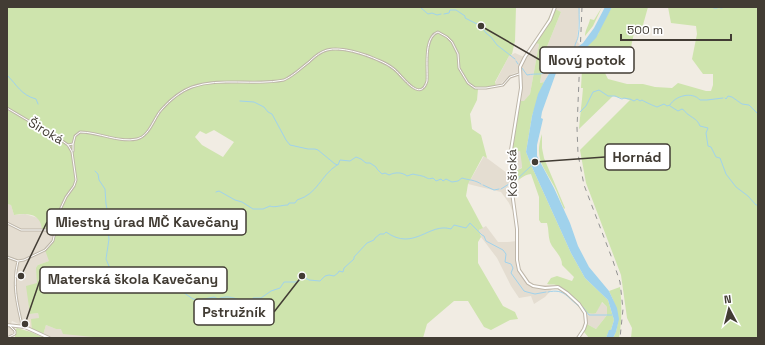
<svg xmlns="http://www.w3.org/2000/svg" width="765" height="345" viewBox="0 0 765 345" font-family="'Space Grotesk',sans-serif">
<rect width="100%" height="100%" fill="#f1ece3"/>
<!-- residential -->
<path fill="#e4ddd1" d="M554,7H580L577,41L580,45L566,53L560,63L551,69L554,64L552,65L550,72L544,82L540,83L546,49L561,12L553,10Z
M535,43L539,44L530,94L524,102L519,101L521,86L518,72L512,74L499,85L496,86L495,83L509,56L515,53L524,57Z
M520,151L525,166L511,173V152Z
M484,156L511,176L514,210H512L509,203L501,192L468,184Z
M7,204L11,205L14,215L25,214L38,218L41,222L55,230L49,261L38,265L37,283L30,314L38,313L39,318L32,330L12,321L10,326L15,331V334L10,337L17,338H7Z
M486,226L498,242H508L517,241L519,272L530,283L536,285H558L560,287H554L545,297L534,304L531,296L519,298L511,286L497,258L481,237L479,230Z
M601,302L607,307V315L596,329L585,323V317L583,312L587,313H596Z
M46,325L56,329H62L94,337V338H49L43,335Z"/>
<!-- education -->
<path fill="#eae0cd" d="M31,319L32,330L22,326L20,320Z"/>
<!-- green -->
<path fill="#cee4ad" fill-rule="evenodd" d="M7,7H516L515,41L512,54L509,56L495,82L496,86L478,89L477,100L470,114L472,129L481,135L487,158L483,156L468,184L466,196L483,228L479,230L481,237L478,242V263L503,306L515,312L518,319L510,320L491,330L484,327L468,301H454L427,324L423,338H94L93,337L63,334L61,329H56L46,325L43,335L32,330L31,319L39,318L38,313L30,314L26,286L37,283L36,268L38,265L49,261L45,250L53,241L55,230L42,229C40,213 27,213 14,215L11,205L7,204ZM214,130L234,142L223,157L202,145L195,137L200,131L206,134Z
M602,7L593,26L585,36C585,30 589,25 590,19L594,20Z
M612,7H648L643,25L634,33L631,47L608,64L605,73L608,79L627,84H643L655,87L672,88L678,83L706,91H711L713,85V74H703L692,59L697,34L696,26L671,23L668,7H758V338H631L632,328L627,318L621,275L586,183L580,150L630,100L613,96L579,129C580,115 582,102 583,88H581L583,51L598,34L604,20Z
M555,9L561,12L546,49L540,83L544,82L532,116L526,152L532,167L571,253L585,278L608,300L614,320L611,330L609,331L606,338H589L584,332L585,323L596,329L607,315V307L602,302L596,313C577,318 573,289 556,285C554,284 550,285 547,284L551,278L557,276L572,281L574,277L562,265C562,255 553,250 550,242C548,236 549,230 547,223H541L539,220V197L531,174C523,175 517,181 511,187V173L522,168V165L520,151L511,152L512,134L519,101H524L530,94L539,44L535,43L553,10Z
M542,134V148L544,158L565,208L564,209C560,201 558,193 554,186C543,166 534,158 542,134Z
M620,287C622,304 622,321 619,338H613C622,323 616,305 609,291Z
M17,328L31,332L44,338L15,337L16,329Z"/>
<!-- water -->
<path fill="#a0d2ec" d="M605,7H612L596,38L583,51L556,73L542,112L541,118L543,119L537,145V156L554,188L570,223L578,246L589,267L609,291L617,308L619,319L616,332L613,338H606L609,330H611L614,320L608,300L585,278L571,253L532,167L526,152L532,116L538,94L544,82L550,72V67L554,63L551,67L552,69L560,63L566,53L572,51L583,43L594,28Z"/>
<g fill="none" stroke-linecap="round" stroke-linejoin="round">
<!-- stream -->
<path stroke="#a0d2ec" stroke-width="1" d="M420,7L428,14L432,13L437,15L441,14
M712,7L714,8H717
M718,7L721,8L726,7
M444,14L449,13L450,10H456L465,16V18L481,26L486,33L491,37L497,45L515,59
M575,49C574,44 577,42 578,37C580,27 579,17 579,7
M516,61L518,64
M522,68L527,75C532,74 536,74 540,74C545,73 545,71 550,73
M7,75C17,85 21,95 36,99L38,104
M725,98L726,99L728,96L732,97L742,104L749,105L758,114
M240,101L254,102L264,107L268,112L272,114L286,140L290,145L308,149H315L318,150L335,164L338,165L340,160L350,161L356,157L361,159L366,163H370L376,167L377,169L382,174L385,173L389,175C395,172 402,172 407,176L413,174C416,175 418,175 422,176C427,177 427,180 433,178L436,181L441,179L443,181L446,179L452,182L458,181L462,178C468,180 476,180 481,184
M670,106L678,111L682,109C685,110 686,114 689,115C694,119 697,119 700,126L708,128L706,133L708,146L711,147L716,157L720,158L726,174L736,187L748,196L756,205H758
M580,112L586,106L593,92L599,90L608,96H615L622,99L624,98L629,99H630L634,101L637,99L640,101L642,100C645,102 654,106 657,107L664,104L667,106L670,105C675,96 692,91 700,100H707L723,98
M95,171L98,174L99,180L105,189L106,204L108,214L107,222L109,239L106,259L111,271L128,281L130,280L137,284L162,282L174,286L193,299L199,300L214,297L218,299C231,293 241,302 253,305L255,302L253,298H261L271,291L280,288L284,282H298L300,280V277L302,276L309,280L320,281L325,276L329,275L334,276L338,273L339,271L343,272L344,268L354,259V257L367,243L374,240L375,238L380,234H384L386,232C414,252 429,222 451,229L454,225L466,228L470,223L482,235L484,236L486,241L503,250L506,254L505,262L511,264L513,268L511,273L524,291L527,292L535,294L546,292
M514,182L531,166
M483,185L494,190L499,189
M501,189L509,184
M216,192L219,191L235,200L242,202L253,209H263L270,206C274,208 282,205 288,205L289,203H295L297,200C318,194 320,176 337,165
M548,292C565,288 567,298 580,307
M583,307L589,315H612"/>
<defs>
<path id="minor" d="M7,108L61,140L68,145L72,152L76,180L74,186L66,197L60,210L53,241L45,250L24,260L18,261L7,257
M68,145L73,144L75,136L80,132C98,132 119,143 137,139C150,136 154,117 162,109C170,100 181,91 192,87C221,77 254,86 284,80C293,76 301,68 309,62C314,57 320,52 327,50C340,46 365,54 378,60C383,62 389,65 394,69C402,75 420,104 427,81C428,69 423,37 438,32L447,37L452,42L458,54L459,68L468,83L475,88H486L503,85L510,77L519,74
M73,151V144
M7,223L21,230H55
M18,261C12,284 17,303 22,325
M7,338L15,334V331L10,326"/>
<path id="tertiary" d="M555,7L550,20L525,57L520,67L521,88L511,150L512,192L517,229V260L519,270L528,283L533,286L545,288L558,287L567,293L579,304L585,313L586,323L584,329L578,338
M7,325L25,327L49,338"/>
</defs>
<!-- minor casing -->
<use href="#minor" stroke="#beb6a9" stroke-width="3"/>
<!-- tertiary casing -->
<use href="#tertiary" stroke="#beb6a9" stroke-width="4"/>
<!-- minor -->
<use href="#minor" stroke="#fff" stroke-width="1"/>
<!-- tertiary -->
<use href="#tertiary" stroke="#fff" stroke-width="2"/>
<!-- rail -->
<path stroke="#939393" stroke-width="1" stroke-dasharray="5 5" stroke-linecap="butt" d="M582,7L577,128L578,154L584,185L613,261L620,282L623,309L620,338"/>
</g>
<g text-anchor="middle" dominant-baseline="central" stroke-width="3.5" stroke-linejoin="round" paint-order="stroke">
<!-- street labels -->
<g font-size="13" fill="#423c34" stroke="#fff">
<text transform="translate(46 131) rotate(31)">Široká</text>
<text transform="translate(512 173) rotate(-91)">Košická</text>
</g>
</g>
<!-- callouts -->
<path fill="none" stroke="#423c34" stroke-width="1.5" d="M481 26L540 60M535 162L605 157M21 276L47 222M25 324L40 280M302 276L274 312"/>
<g fill="#423c34" stroke="#fff" stroke-width="1.5">
<circle cx="481" cy="26" r="4"/>
<circle cx="535" cy="162" r="4"/>
<circle cx="21" cy="276" r="4"/>
<circle cx="25" cy="324" r="4"/>
<circle cx="302" cy="276" r="4"/>
</g>
<g fill="#fff" stroke="#423c34" stroke-width="1.5">
<rect x="540" y="47" width="94" height="26" rx="4"/>
<rect x="605" y="144" width="65" height="26" rx="4"/>
<rect x="47" y="209" width="199" height="26" rx="4"/>
<rect x="40" y="267" width="187" height="26" rx="4"/>
<rect x="194" y="299" width="80" height="26" rx="4"/>
</g>
<g font-size="14" text-anchor="middle" font-weight="bold" fill="#423c34">
<text x="587" y="65">Nový potok</text>
<text x="637" y="162">Hornád</text>
<text x="147" y="227">Miestny úrad MČ Kavečany</text>
<text x="133" y="284">Materská škola Kavečany</text>
<text x="234" y="317">Pstružník</text>
</g>
<!-- border -->
<rect width="765" height="345" fill="none" stroke="#423c34" stroke-width="16"/>
<!-- north arrow -->
<g transform="translate(729 309) rotate(353)" stroke="#ffffff" stroke-width="3" paint-order="stroke">
<path d="M0-3L7 15L0 10L-7 15Z" fill="#423c34"/>
<text y="-6" font-size="11" font-weight="bold" text-anchor="middle" fill="#423c34">N</text>
</g>
<!-- scale -->
<path d="M621 34v6h110v-6" fill="none" stroke="#423c34" stroke-width="2"/>
<text x="627" y="34" font-size="12" fill="#423c34" stroke="#ffffff" stroke-width="3" paint-order="stroke">500 m</text>
</svg>
